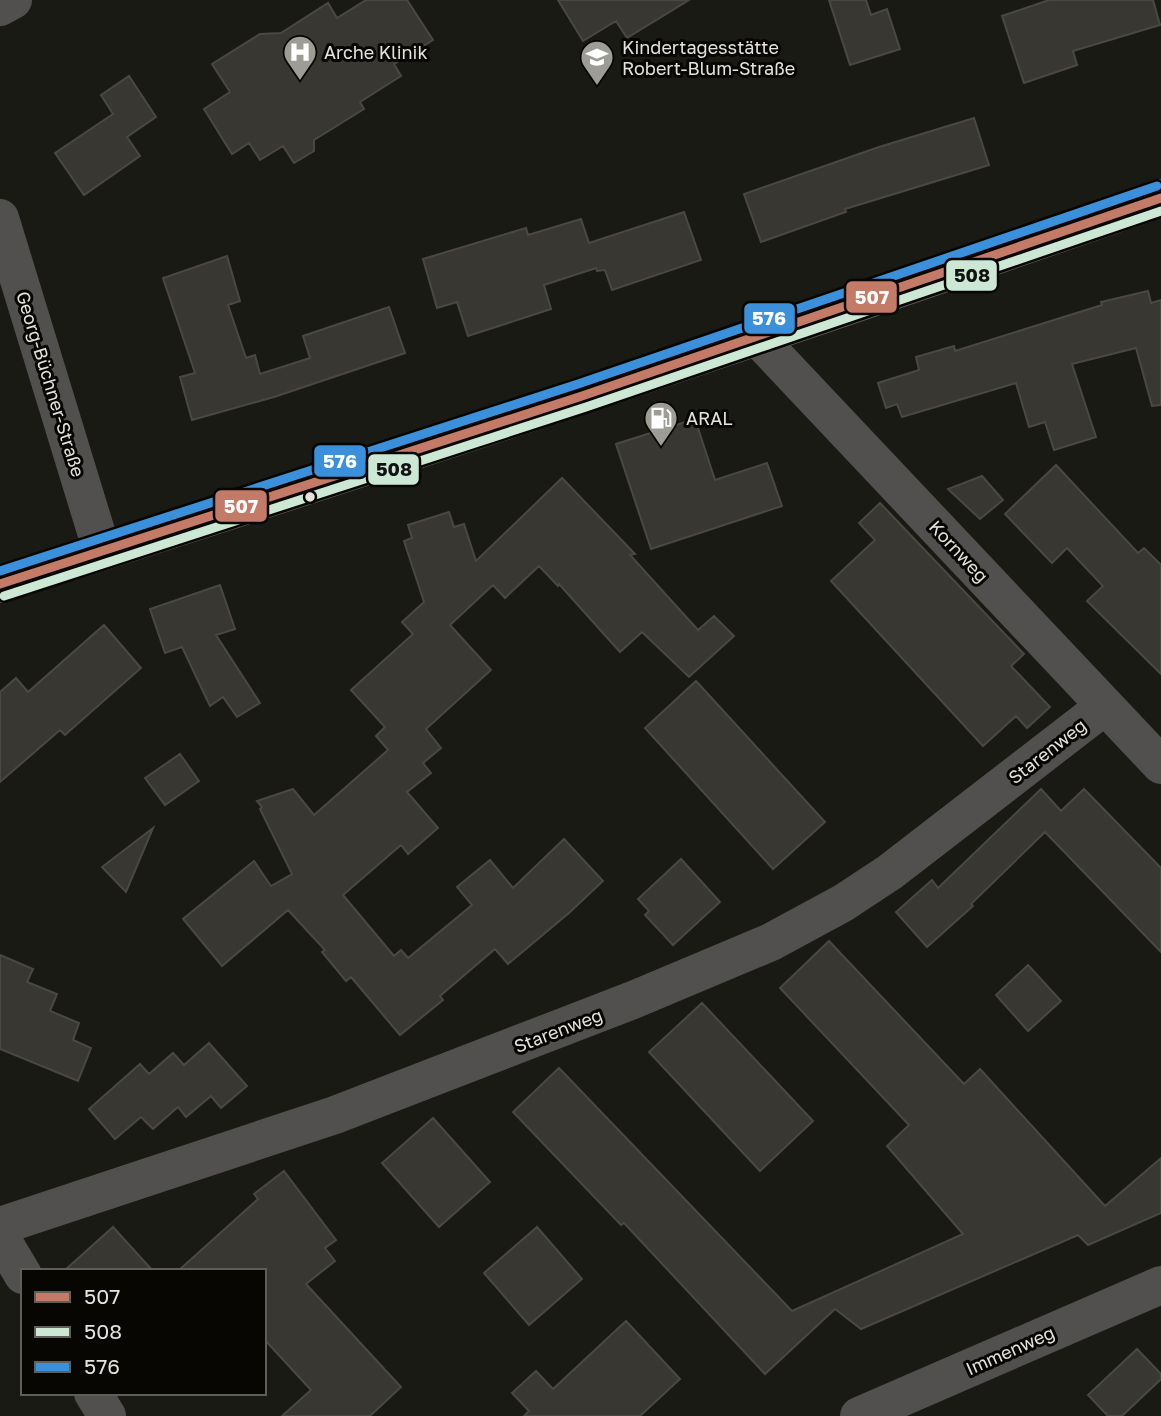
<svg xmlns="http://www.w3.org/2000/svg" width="1161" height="1416" viewBox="0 0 1161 1416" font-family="'Golos Text',sans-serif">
<rect width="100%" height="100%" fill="#1a1a14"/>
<!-- building -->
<path fill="#393732" stroke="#4a4843" stroke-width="2" d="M366,0H407L433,40L394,64L401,76L360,102L364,109L314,140V151L294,163L283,146L260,160L249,143L232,154L204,109L230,92L212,64L260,34L281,33L328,3L337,18Z
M558,0H689L627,38L616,21L583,41Z
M829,0H866L871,15L887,9L900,49L850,65Z
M1049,0H1153L1160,25L1073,51L1077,65L1024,83L1002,16Z
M129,76L156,117L127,137L140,156L84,195L55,153L113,114L101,95Z
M974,118L989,165L845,209L846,212L761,242L744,194L879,147Z
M684,212L701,260L612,290L605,270L597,271L596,268L544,285L551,309L468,336L457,302L437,308L423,259L526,228L528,235L581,219L589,243Z
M227,256L240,301L228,305L246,358L255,355L260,374L310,358L303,336L389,307L405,353L274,397L192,420L180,377L195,373L163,278Z
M1148,291L1151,303L1161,300V405L1152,406L1136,348L1072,364L1096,437L1054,450L1045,422L1029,427L1016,383L902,417L897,404L886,408L878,383L919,370L916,357L954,346L955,351L1102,305L1101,302Z
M695,419L715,480L767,463L782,506L651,549L616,444Z
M1056,465L1138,553L1144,548L1161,565V674L1087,601L1103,586L1067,548L1052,563L1005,514Z
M982,476L1003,500L980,519L948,489Z
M562,478L635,554L630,555L698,630L714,616L734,636L689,677L642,632L620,652L559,584L558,586L539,566L505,598L493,585L450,625L491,670L426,729L441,748L423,763L431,773L407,792L438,828L408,854L401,845L343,895L394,956L401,950L408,958L472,905L457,887L490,860L513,888L564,839L603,881L569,913L508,964L495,949L440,996L443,1000L400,1035L351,977L346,981L322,952L325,950L288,910L222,966L183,919L254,861L271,886L292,874L260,809L262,807L257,801L293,789L314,815L388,750L376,736L385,727L351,690L413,634L402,622L424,602L404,541L412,538L408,525L449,512L454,527L464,524L476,561Z
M880,503L1024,654L1011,666L1050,707L1027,728L1016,716L983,746L831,581L875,540L859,523Z
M220,585L235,629L216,635L260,703L237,717L223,697L210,706L182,647L165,653L150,609Z
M104,625L141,668L65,735L60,730L0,782V692L16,678L28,692Z
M696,681L825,822L773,869L645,728Z
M180,754L199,781L165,805L145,778Z
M1041,789L1061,811L1084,789L1161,868V952L1045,832L971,904L973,906L927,947L896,912L932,880L938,888Z
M153,828L126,892L102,867Z
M681,859L720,902L673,945L645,915L649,911L638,899Z
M829,941L964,1084L980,1069L1105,1206L1161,1158V1213L1088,1245L1078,1235L861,1329L835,1309L765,1374L624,1223L621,1225L513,1112L559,1068L792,1311L963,1234L887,1146L909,1125L780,988Z
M0,955L33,969L27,982L57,994L50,1011L79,1023L73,1040L91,1048L78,1081L0,1049Z
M1028,965L1061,1001L1028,1031L996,995Z
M702,1003L813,1121L760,1171L649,1052Z
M209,1043L247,1086L221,1108L211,1096L186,1117L178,1107L153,1129L141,1117L115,1139L89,1109L140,1064L149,1074L173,1053L184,1065Z
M433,1118L490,1182L439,1227L382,1163Z
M284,1171L336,1240L325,1248L335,1261L306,1284L401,1387L370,1416H282L311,1390L264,1339V1271H178L258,1199L254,1194Z
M113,1227L153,1271H64Z
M537,1227L582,1279L529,1325L484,1273Z
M626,1321L680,1379L640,1416H524L529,1411L512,1393L536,1371L553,1389Z
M1137,1349L1161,1374V1379L1122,1416H1108L1088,1395Z"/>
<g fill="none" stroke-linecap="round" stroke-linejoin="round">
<!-- minor -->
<path stroke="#51504f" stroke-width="38" d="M0,7L13,0
M0,218L102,551
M757,337L1161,765
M23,1275L4,1243L6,1224L335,1115L633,1000L771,942L843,903L890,872L1105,706
M93,1393L107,1416
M859,1416L1161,1285"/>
<!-- secondary -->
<path stroke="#5e5b5a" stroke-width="38" d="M0,584C389,461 776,333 1161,198"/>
<defs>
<path id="bus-1" d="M0,584L582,396L1161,198"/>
<path id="bus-2" d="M4,596L586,407L1161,211"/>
<path id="bus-3" d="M0,571L578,384L1157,186"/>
</defs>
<!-- bus-1 casing -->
<use href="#bus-1" stroke="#070603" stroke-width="14"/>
<!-- bus-2 casing -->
<use href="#bus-2" stroke="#070603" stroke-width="14"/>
<!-- bus-3 casing -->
<use href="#bus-3" stroke="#070603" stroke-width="14"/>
<!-- bus-1 -->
<use href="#bus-1" stroke="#c37a66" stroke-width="9"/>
<!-- bus-2 -->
<use href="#bus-2" stroke="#cce8d4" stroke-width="9"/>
<!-- bus-3 -->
<use href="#bus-3" stroke="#3a90db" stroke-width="9"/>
</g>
<!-- icons -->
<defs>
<symbol id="hospital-pin" viewBox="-11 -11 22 30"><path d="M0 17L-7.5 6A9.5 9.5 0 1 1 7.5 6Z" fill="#9d9d95" stroke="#070603"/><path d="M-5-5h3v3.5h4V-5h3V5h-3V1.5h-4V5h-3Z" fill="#fff"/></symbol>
<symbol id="school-pin" viewBox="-11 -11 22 30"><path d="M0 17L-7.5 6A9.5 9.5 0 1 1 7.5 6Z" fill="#9d9d95" stroke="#070603"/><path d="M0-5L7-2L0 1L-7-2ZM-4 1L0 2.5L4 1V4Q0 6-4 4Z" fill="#fff"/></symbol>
<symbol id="fuel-pin" viewBox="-11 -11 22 30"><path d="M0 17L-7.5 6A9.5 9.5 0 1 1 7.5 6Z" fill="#9d9d95" stroke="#070603"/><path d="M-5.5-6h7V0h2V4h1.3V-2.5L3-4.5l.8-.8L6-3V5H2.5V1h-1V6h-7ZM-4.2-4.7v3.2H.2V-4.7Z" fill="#fff"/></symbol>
</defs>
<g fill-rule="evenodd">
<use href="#hospital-pin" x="281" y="33" width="38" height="52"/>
<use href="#school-pin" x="578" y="38" width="38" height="52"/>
<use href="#fuel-pin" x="642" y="399" width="38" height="52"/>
</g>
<!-- markers -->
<circle fill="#e4e3db" stroke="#070603" stroke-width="2.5" cx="310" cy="497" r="6"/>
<g text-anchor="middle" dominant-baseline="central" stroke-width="6" stroke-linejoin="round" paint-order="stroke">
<!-- poi labels -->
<g font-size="18" fill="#e4e3db" stroke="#070603" text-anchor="start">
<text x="622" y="47">Kindertagesstätte<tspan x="622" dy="21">Robert-Blum-Straße</tspan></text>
<text x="324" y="52">Arche Klinik</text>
<text x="686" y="418">ARAL</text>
</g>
<!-- street labels -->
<g font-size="18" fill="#e4e3db" stroke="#070603">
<text transform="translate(51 384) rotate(73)">Georg-Büchner-Straße</text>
<text transform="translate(959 551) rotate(47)">Kornweg</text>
<text transform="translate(1047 751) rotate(-38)">Starenweg</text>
<text transform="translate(558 1030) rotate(-21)">Starenweg</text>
<text transform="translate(1010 1350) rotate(-24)">Immenweg</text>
</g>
</g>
<g stroke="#070603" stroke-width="2.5">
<rect x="945" y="259" width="53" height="33" rx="7" fill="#cce8d4"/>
<rect x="845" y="280" width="53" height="34" rx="7" fill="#c37a66"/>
<rect x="743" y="302" width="53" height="33" rx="7" fill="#3a90db"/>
<rect x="313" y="444" width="54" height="34" rx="7" fill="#3a90db"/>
<rect x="367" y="453" width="53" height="33" rx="7" fill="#cce8d4"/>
<rect x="214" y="489" width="54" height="34" rx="7" fill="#c37a66"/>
</g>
<g font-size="19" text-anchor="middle" font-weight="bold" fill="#fff">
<text x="872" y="304">507</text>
<text x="769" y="325">576</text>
<text x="340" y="468">576</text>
<text x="241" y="513">507</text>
</g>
<g font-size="19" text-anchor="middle" font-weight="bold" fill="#111">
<text x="972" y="282">508</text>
<text x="394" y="476">508</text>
</g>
<!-- legend -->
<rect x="21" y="1269" width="245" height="126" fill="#070603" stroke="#5f5e59" stroke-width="2"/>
<rect x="35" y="1292" width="35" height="10" fill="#c37a66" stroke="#5f5e59" stroke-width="2"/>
<text x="84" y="1304" font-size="21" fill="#e4e3db">507</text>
<rect x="35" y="1327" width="35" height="10" fill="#cce8d4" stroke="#5f5e59" stroke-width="2"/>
<text x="84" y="1339" font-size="21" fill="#e4e3db">508</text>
<rect x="35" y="1362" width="35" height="10" fill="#3a90db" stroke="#5f5e59" stroke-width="2"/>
<text x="84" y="1374" font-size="21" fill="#e4e3db">576</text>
</svg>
